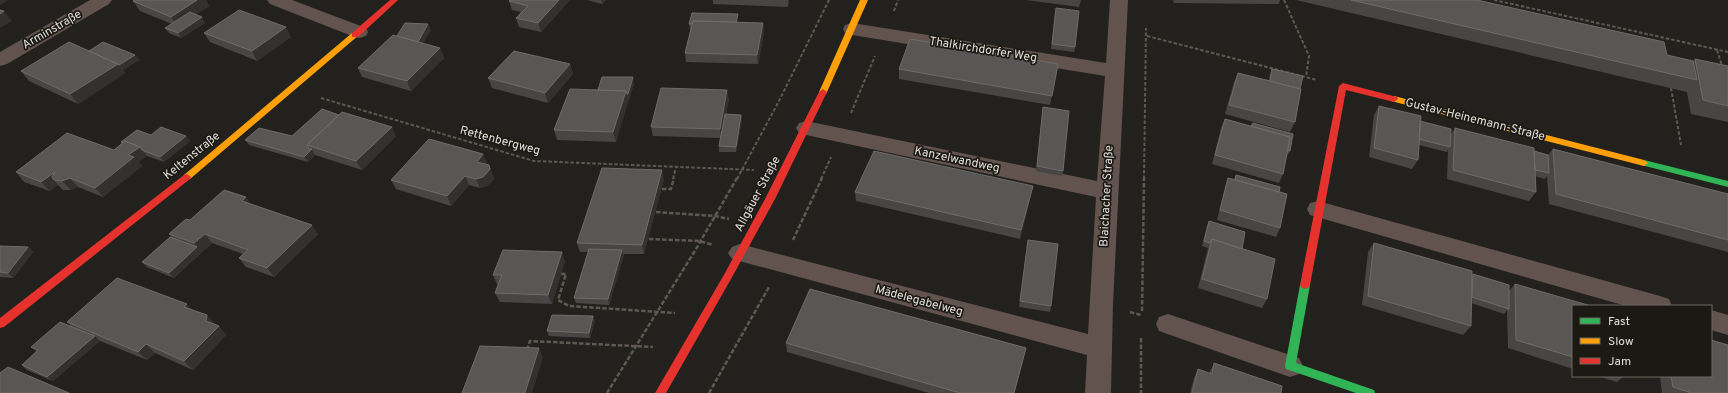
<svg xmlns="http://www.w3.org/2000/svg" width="1728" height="393" viewBox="0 0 1728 393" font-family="Overpass,sans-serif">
<rect width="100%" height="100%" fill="#23211d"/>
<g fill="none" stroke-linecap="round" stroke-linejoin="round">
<!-- path-far1 -->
<path stroke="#5f5753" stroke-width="2" stroke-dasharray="3.5 2" stroke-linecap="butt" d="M1284,0L1309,56L1306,77
M1494,0L1728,52
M894,11L898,0
M1147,36L1317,80
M1717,50L1722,66
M1671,88L1681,145
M321,98L534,161L754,170
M851,113L875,56
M673,179L676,167
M737,179L779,101L829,0
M821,179L831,157
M1144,179L1146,28"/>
<!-- path -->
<path stroke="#5f5753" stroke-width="2.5" stroke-dasharray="4.5 2" stroke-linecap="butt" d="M662,189H671L674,178
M656,212L715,216L729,219
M649,239L699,241L713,245
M793,240L822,178
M561,274H566L558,300L569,306L675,313
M1142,311L1144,178
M1130,312L1141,315
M1141,338V393
M527,350L530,341L653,347
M607,393L696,249L737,178
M709,393L769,287"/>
<!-- street -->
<path fill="#62534e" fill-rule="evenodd" d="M90,0H112L109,4L7,64L0,66V52Z
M267,0H292L366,28L368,32L366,36L359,38L352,36L270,4Z
M1110,0H1128L1113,304L1111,393H1085L1087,355L732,259L728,253L732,247L740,244L1088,334L1096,197L806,135L799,133L796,128L799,123L806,121L1097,181L1105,76L852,35L845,33L843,29L845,25L852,23L1106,63Z
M1318,201L1660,296L1669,299L1672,306H1626L1310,215L1307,209L1310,203Z
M1711,310L1728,315V335L1711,330Z
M1168,314L1299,358L1303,366L1299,374L1290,377L1159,331L1156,324L1159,317Z"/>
<!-- fast -->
<path fill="#30b455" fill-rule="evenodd" d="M1644,160L1728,181V187L1641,165L1640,163Z
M1305,281L1308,282L1310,285L1296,363L1374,390L1375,393H1356L1286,369L1285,366L1300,285L1302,282Z"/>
<!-- slow -->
<path fill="#ff9f0a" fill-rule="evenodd" d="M860,0H868L827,92L826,94H820L819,92Z
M352,33H355L359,35L190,179H184L183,177L184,175Z
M1394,96L1644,160L1648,163L1644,166L1391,101L1390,99L1391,97Z"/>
<!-- jam -->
<path fill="#e5322d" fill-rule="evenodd" d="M390,0H398L358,37H352V33Z
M1343,83L1397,97L1398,99L1394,102L1346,90L1310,285L1308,288L1305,289L1302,288L1300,285L1339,86Z
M823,89L827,92L775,199L731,279L666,393H655L725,273L765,199L819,92Z
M187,174L191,177L190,179L4,327L0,328V318L184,175Z"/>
</g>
<!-- wall -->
<path fill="#484645" d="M135,0H206L209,6L195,15L205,23L181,38L169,33L165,28L172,24L140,11L133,1Z
M570,0L541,32L519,27L516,18L521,12L512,10L509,1Z
M587,0H606L602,4Z
M713,0H789L788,7L713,4Z
M1026,0H1081L1079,7Z
M1173,0H1280L1279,4L1174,3Z
M1296,0H1477L1667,55L1693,61L1695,59L1728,66V122L1691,114L1687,92Z
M1055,13L1075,47L1074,52L1051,49Z
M738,19V22L764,32L758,64L686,62L685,53L691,30H690L689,24Z
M431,30L423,43L440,48L444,58L411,91L362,77L358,68Z
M204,33L291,37L257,61L210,42Z
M135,55L139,60L123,70L125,73L78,104L29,81L21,71Z
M570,64L573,74L548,103L492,88L488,78Z
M1058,64L1050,105L899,79V69Z
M1272,69L1295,122L1290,132L1225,114L1234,82L1238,73L1269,80L1270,74Z
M634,83L629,100L628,99L616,142L557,140L554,130L598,90Z
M729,99L726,114L741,115L742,120L736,152H719V146L720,138L653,136L651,127Z
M1379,106L1451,134L1455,128L1548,155L1553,149L1728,194V252L1549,204L1547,176L1545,179L1535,176L1536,192L1529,201L1447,179L1448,150L1447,152L1419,145L1418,160L1412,169L1369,157L1374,115Z
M1043,107L1063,171L1062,176L1036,171Z
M1225,119L1251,126L1253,123L1290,151L1287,156L1283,174L1279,183L1212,164L1221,128Z
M151,135L186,136L190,141L164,162L147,156L138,162L142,166L103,197L78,187L71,190H63L58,185L50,191L24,182L16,172L114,150L122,144L121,142Z
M292,136H396L362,170L315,155L308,162L249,145L245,140Z
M487,163V164L489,165L494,179L487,186L480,188L469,185L451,206L396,189L391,180Z
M1236,175L1279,192L1280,228L1276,237L1217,220L1225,187L1228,178L1234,179Z
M664,179L644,254H623L624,255L609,305L576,303L574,298L588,252H580L577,243Z
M1033,186L1031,195L1020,239L856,201L855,192Z
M246,197L250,204L318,234L274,277L246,267L239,258L243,254L212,243L174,278L147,267L142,262L172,238L169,234L190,220Z
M1209,221L1242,249L1267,299L1262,308L1198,288L1208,248L1202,246L1207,226Z
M1028,240L1051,306L1050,312L1019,307Z
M1374,243L1472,276L1473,274L1509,291L1515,284L1573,306V369L1508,348L1507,310L1504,314L1471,303V326L1463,335L1362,305L1368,252Z
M0,246L28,247L33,252L13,278L0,277Z
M565,261L552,304L500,302L495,293L498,284H497L493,275Z
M193,311L215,324L219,326L226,335L193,370L155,353L147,360L100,341L53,381L27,370L22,365L37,352L31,347L71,326L67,322Z
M593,316L595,321L590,338L549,336L547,331Z
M786,343L1024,357L1014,393H929L787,352Z
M1214,363L1281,393H1190L1194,378L1198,369L1209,373Z
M1597,376H1624L1617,382Z
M1660,376H1711L1728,393H1662Z"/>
<!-- shaded-wall -->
<path fill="#32312e" d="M0,0H9L0,5Z
M197,0H206L209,6L177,26L171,17Z
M559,0H570L541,32L538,23Z
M601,0H606L602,4Z
M788,0H789L788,7Z
M4,11L12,21L0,28V14Z
M738,14V19L736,31L735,26Z
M202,17L205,23L181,38L178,33Z
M763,23L764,32L758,64L757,55Z
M428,24L431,30L419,50L417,45Z
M286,27L291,37L257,61L252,51Z
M440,48L444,58L411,91L407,81Z
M135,55L139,60L123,70L119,65Z
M118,64L125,73L78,104L70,94Z
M570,64L573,74L548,103L545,93Z
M633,77L634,83L629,100L628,94Z
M727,90L729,99L721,138L720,129Z
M626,91L629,100L616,142L613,132Z
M741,115L742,120L736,152V147Z
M392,127L396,136L362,170L356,161Z
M186,136L190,141L164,162L160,157Z
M140,147L147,156L138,162L142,166L103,197L95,188L128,155Z
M312,149L315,155L308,162L304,157Z
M483,154L487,163L481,171L477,162Z
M489,165L494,179L487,186L480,188L476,179Z
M662,170L664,179L644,254L642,245Z
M55,172L70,178L78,187L71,190L62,181L54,180L58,185L50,191L41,182Z
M465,176L469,185L451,206L447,196Z
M1033,186L1031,195L1020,239L1021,230Z
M246,197L252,206L242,201Z
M312,225L318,234L274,277L267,268Z
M205,234L212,243L174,278L169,273L197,247L194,243Z
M28,247L33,252L13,278L8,273Z
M622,250L624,255L609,305L608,299Z
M562,252L565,261L552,304L548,295Z
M187,304L195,313L184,307Z
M207,315L215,324L206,321Z
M593,316L595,321L590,338L589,333Z
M219,326L226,335L193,370L184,361Z
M95,336L100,341L53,381L47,377Z
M146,344L155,353L147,360L138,352Z
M539,348L543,357L532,393H525Z"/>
<!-- building -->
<path fill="#585755" stroke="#6e6c6a" d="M135,0H197L171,17L133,1Z
M510,0H559L538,23L516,18L528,6L509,1Z
M1351,0H1477L1664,42L1667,55L1693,61L1697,80Z
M1056,8L1079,11L1075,47L1052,44Z
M0,10L4,11L0,14Z
M239,10L286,27L252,51L204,33Z
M190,12L202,17L178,33L165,28Z
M692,13L738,14L736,22L693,21L692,24H689Z
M693,21L763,23L757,55L685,53Z
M405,23L428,24L418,42L397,36Z
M393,35L440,48L407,81L358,68Z
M910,39L1058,64L1052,96L899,69Z
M69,42L118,64L70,94L21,71Z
M103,42L135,55L119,65L89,51Z
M514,51L570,64L545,93L488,78Z
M1695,59L1728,66V106L1703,100Z
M1272,69L1303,76L1300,89L1270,81Z
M1238,73L1301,89L1295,122L1229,105Z
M602,77H633L628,94H627L626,91L598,90Z
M661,88L727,90L720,129L651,127Z
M570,89L626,91L613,132L554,130Z
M1379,106L1421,116L1418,160L1374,148Z
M1043,107L1069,111L1063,171L1037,166Z
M322,109L339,115L307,145L309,149H312L304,157L245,140L259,128L292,136Z
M342,112L392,127L356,161L307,145Z
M725,114L741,115L736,147L719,146Z
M1225,119L1290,137L1283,174L1215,155Z
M1420,121L1451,129L1450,147L1419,139Z
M1253,123L1293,134L1290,151L1288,150L1290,137L1251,126Z
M161,127L186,136L160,157L142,150L140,147L125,141L123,143L121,142L137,130L151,135Z
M1455,128L1534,148L1536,192L1453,170Z
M67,133L114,150L125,141L140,147L128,155L134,157L95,188L70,178L62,181L54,180L52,177L55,172L41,182L16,172Z
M429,139L483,154L477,162L489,165L490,169L483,177L476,179L465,176L447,196L391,180Z
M1553,149L1728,194V240L1556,194Z
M874,151L1033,186L1021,230L855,192Z
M1534,151L1548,155L1549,173L1535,170Z
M602,168L662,170L642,245L577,243Z
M1236,175L1280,187L1279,192L1235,180Z
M1228,178L1287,194L1280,228L1220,210Z
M224,190L246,197L242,201L312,225L267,268L239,258L248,250L205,234L194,243L169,234L186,219L190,220Z
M1209,221L1245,232L1242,249L1212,239L1210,243L1204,241Z
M170,237L197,247L169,273L142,262Z
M1212,239L1275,259L1267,299L1202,279Z
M1028,240L1058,244L1051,306L1020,301Z
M1374,243L1472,271L1471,326L1368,296Z
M0,246L28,247L8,273L0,272Z
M589,249L622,250L608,299L574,298Z
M503,250L562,252L548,295L495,293L502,275H493Z
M1473,274L1509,285V309L1472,297Z
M117,278L187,304L184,307L207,315L206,321L219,326L184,361L146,344L138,352L67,322Z
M1515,284L1591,306H1573V357L1516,340Z
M810,289L1026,348L1014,393H960L786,343Z
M552,315L593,316L589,333L547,331Z
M60,322L95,336L47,377L22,365L38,350L31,347Z
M1711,340L1728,345V393H1692L1673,387L1671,376H1711Z
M480,346L539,348L525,393H462Z
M1214,363L1282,386L1281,393H1192L1198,369L1212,374Z
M8,367L69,393H0V373Z"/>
<g text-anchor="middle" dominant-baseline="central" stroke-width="3.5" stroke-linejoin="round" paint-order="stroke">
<!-- street labels -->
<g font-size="12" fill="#e1dfda" stroke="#1c1912">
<text transform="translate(52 30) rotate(-30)">Arminstraße</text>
<text transform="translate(983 50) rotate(9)">Thalkirchdorfer Weg</text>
<text transform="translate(1475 120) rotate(14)">Gustav-Heinemann-Straße</text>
<text transform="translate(500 141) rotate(15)">Rettenbergweg</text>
<text transform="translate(192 156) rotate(-39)">Keltenstraße</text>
<text transform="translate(957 160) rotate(12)">Kanzelwandweg</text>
<text transform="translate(758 194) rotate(-62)">Allgäuer Straße</text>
<text transform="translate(1107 196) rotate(-87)">Blaichacher Straße</text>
<text transform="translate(919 301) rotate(15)">Mädelegabelweg</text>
</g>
</g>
<!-- legend -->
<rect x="1572" y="305" width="140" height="72" fill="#1c1912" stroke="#6b6862"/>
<rect x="1580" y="318" width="20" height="6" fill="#30b455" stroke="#6b6862"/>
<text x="1608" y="325" font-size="12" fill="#e1dfda">Fast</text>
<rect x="1580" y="338" width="20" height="6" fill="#ff9f0a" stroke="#6b6862"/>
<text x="1608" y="345" font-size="12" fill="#e1dfda">Slow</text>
<rect x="1580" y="358" width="20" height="6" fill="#e5322d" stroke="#6b6862"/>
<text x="1608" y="365" font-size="12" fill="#e1dfda">Jam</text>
</svg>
